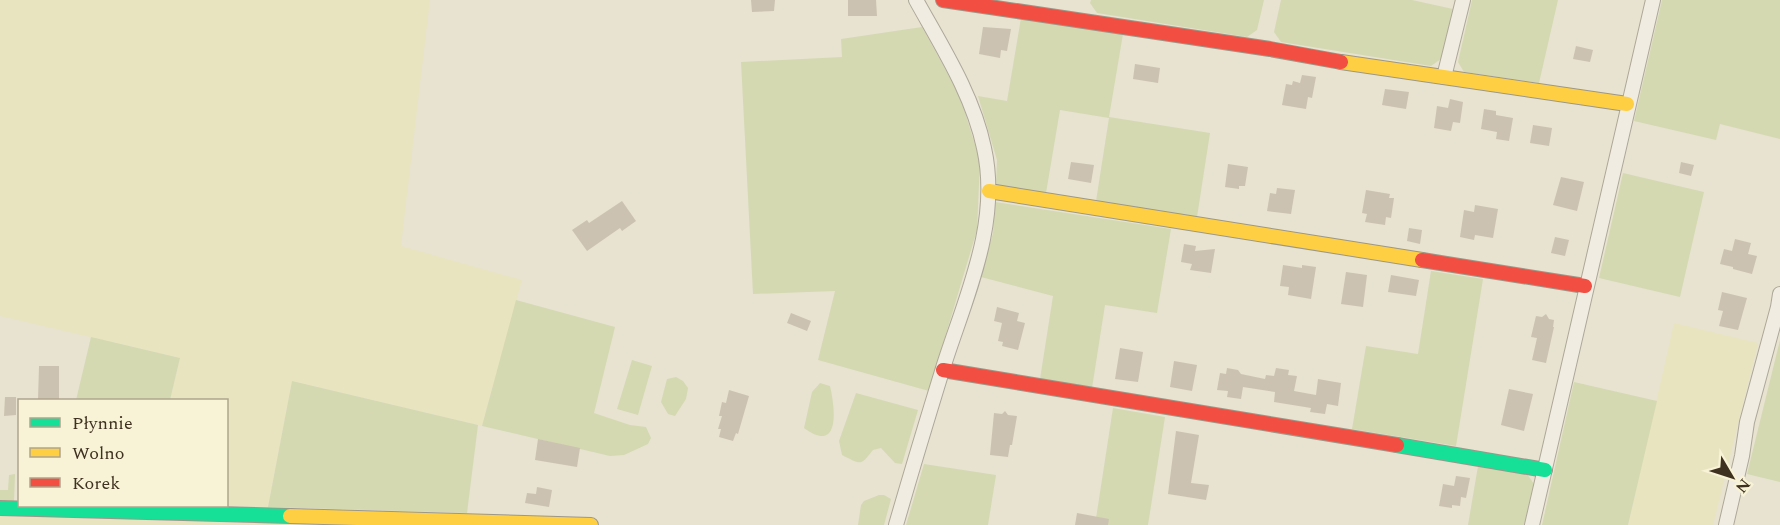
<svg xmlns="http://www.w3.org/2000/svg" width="1780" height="525" viewBox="0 0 1780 525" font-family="Spectral,serif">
<rect width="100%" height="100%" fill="#e7e3d0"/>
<!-- farmland -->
<path fill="#e8e4c0" d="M0,0H430L401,246L522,280L482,426L292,381L268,507L226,506V400H170L180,358L0,316Z
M1674,323L1758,343L1713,525H1628Z
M0,516L311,525H0Z"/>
<!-- green -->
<path fill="#d4d9b2" d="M1091,0H1264L1257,30L1247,37L1097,13L1090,3Z
M1281,0H1412L1453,9L1441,59L1431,66L1281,42L1274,32Z
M1472,0H1558L1539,83L1464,72L1458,62Z
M1662,0H1780V139L1720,124L1716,140L1634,121Z
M1021,18L1123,34L1109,117L1210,133L1197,217L1096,201L1109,118L1060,110L1046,193L996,185L997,160L978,96L1007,101Z
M922,27L960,96L980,161L977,230L929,391L818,360L835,291L753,294L741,62L842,57L841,39Z
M1623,173L1704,192L1680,297L1599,278Z
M995,202L1171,229L1157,313L1105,305L1092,388L1040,379L1053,296L981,277L993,233Z
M1431,271L1483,279L1456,446L1352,429L1366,346L1418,354Z
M516,300L615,327L594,413L630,425L646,427L651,438L648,444L624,455L610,456L482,426Z
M91,337L180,358L170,400H76Z
M1780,340V482L1747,474Z
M632,360L652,366L638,415L617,409Z
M676,377L683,381L688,388L686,399L675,416L668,414L661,402L667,379Z
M292,381L478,425L467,513L268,507Z
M1574,382L1657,401L1628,525H1542Z
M820,383L830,386C835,407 841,455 804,428L812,392Z
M856,393L918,410L902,464L895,463L881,448L873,450C860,466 862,465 842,455L839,441Z
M1113,408L1165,417L1148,525H1095Z
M924,464L996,475L988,525H906Z
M1478,466L1527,474L1534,484L1524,525H1468Z
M15,474L14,502H0V490H8L9,475Z
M879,495H884L891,499L884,525H858L861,505L864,501Z"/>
<!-- building -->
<path fill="#ccc2b1" d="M751,0H775L774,11L752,12Z
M848,0H876L877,16H848Z
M983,27L1011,29L1007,51L1001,50L1000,58L979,54Z
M1576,46L1593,50L1590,62L1573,59Z
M1135,64L1160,68L1158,83L1133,79Z
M1302,75L1316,77L1312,98L1308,97L1306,109L1282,105L1286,84L1292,85L1293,81L1300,83Z
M1385,89L1409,92L1406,109L1382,105Z
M1450,99L1463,102L1460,123L1453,122L1451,131L1434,128L1437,106L1448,108Z
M1484,109L1496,111V115L1513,118L1509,141L1496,139L1497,132L1481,129Z
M1533,125L1552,128L1549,146L1530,143Z
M1071,162L1094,165L1091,183L1068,179Z
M1681,162L1694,165L1691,176L1679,173Z
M1228,164L1248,167L1245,186H1239V189L1225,187Z
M1561,177L1584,182L1577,211L1553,205Z
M1277,188L1295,190L1291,214L1267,211L1270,193L1276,194Z
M1366,190L1390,194L1389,198H1394L1391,218L1386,217L1385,225L1365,222L1367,214L1362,213Z
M622,201L636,221L622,231L620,228L587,251L572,230L587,220L589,223Z
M1475,205L1498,209L1493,238L1475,235L1474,240L1460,237L1464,210L1474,212Z
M1409,228L1422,230L1420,244L1407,241Z
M1555,237L1569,240L1565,256L1551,253Z
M1735,239L1751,243L1748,254L1757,256L1752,274L1733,269V267L1720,264L1724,249L1732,251Z
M1184,244L1196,246L1195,251L1215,249L1211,273L1190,270L1192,264L1181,262Z
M1283,265L1302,268V265L1316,267L1311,299L1288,295L1289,287L1280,286Z
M1346,272L1367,275L1363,307L1341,304Z
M1391,275L1419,280L1416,296L1388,292Z
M1722,292L1747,298L1738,330L1719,326L1723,311L1718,310Z
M997,307L1019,313L1017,321L1025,323L1018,350L1002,346L1003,342L998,341L1002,323L994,321Z
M791,313L811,321L807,331L787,323Z
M1546,314L1549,319L1554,320L1553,327H1554L1546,363L1532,360L1537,338L1531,337L1536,316L1542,317Z
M1120,348L1143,352L1138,382L1115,379Z
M1174,361L1197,365L1192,391L1170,387Z
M39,366H59V400H38Z
M1227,368L1238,370L1241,374L1265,379L1266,375L1274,376L1276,368L1289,370L1288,375L1297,376L1294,391L1316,395L1318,379L1341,383L1338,406L1327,404L1325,414L1310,412L1311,408L1274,402L1275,392L1243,387L1241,399L1227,397L1228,391L1217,390L1220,373L1226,374Z
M1509,389L1533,394L1524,431L1501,425Z
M729,390L749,396L738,434L736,433L733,441L719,437L721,429H718L722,416H719L722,402L726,403Z
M5,397H16V415L4,416Z
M1005,411L1008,415L1017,416L1012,445H1010L1008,457L990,455L994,413L1002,414Z
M1176,431L1199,435L1191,483L1209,485L1206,500L1168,494Z
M538,439L580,448L577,467L535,460Z
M1456,476L1470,478L1466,498L1461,497L1460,506L1452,505V508L1439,506L1443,484L1454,486Z
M537,487L552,490L549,507L525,503L527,493L536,494Z
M1077,513L1109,519L1108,525H1075Z"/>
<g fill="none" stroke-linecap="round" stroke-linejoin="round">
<defs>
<path id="street" d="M1444,77L1463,0
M896,525C911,473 927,420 943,368C965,298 1001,224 984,148C973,95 942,47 916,0
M1532,525L1653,0
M1726,525L1742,456L1747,422L1778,307L1780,294"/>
<path id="fast" d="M1397,445L1545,470
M0,508L290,516"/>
<path id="slow" d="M1341,62L1627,104
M989,191L1422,260
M290,516L591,525"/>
<path id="jam" d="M943,0L1270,49L1341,62
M1422,260L1585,286
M943,370L1397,445"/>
</defs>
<!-- street casing -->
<use href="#street" stroke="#ada798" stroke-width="16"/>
<!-- fast casing -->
<use href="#fast" stroke="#9c9788" stroke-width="16"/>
<!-- slow casing -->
<use href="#slow" stroke="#9c9788" stroke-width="16"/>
<!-- jam casing -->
<use href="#jam" stroke="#9c9788" stroke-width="16"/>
<!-- street -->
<use href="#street" stroke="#f0ece2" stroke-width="14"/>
<!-- fast -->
<use href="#fast" stroke="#16e098" stroke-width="14"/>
<!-- slow -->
<use href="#slow" stroke="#ffcf43" stroke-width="14"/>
<!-- jam -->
<use href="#jam" stroke="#f24e42" stroke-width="14"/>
</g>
<!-- legend -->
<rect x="18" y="399" width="210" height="108" fill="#f8f2d7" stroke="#aea58d" stroke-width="1.5"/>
<rect x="30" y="418" width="30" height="9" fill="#16e098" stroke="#aea58d" stroke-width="1.5"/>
<text x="72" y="429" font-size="18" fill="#3e311f">Płynnie</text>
<rect x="30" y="448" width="30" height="9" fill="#ffcf43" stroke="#aea58d" stroke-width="1.5"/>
<text x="72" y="459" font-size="18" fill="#3e311f">Wolno</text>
<rect x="30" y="478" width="30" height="9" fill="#f24e42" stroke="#aea58d" stroke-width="1.5"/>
<text x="72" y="489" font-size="18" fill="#3e311f">Korek</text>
<!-- north arrow -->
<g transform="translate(1732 477) rotate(129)" stroke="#f8f2d7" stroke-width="4.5" paint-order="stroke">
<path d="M0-4.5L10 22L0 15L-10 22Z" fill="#3e311f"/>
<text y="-9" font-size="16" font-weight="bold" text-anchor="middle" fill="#3e311f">N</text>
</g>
</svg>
